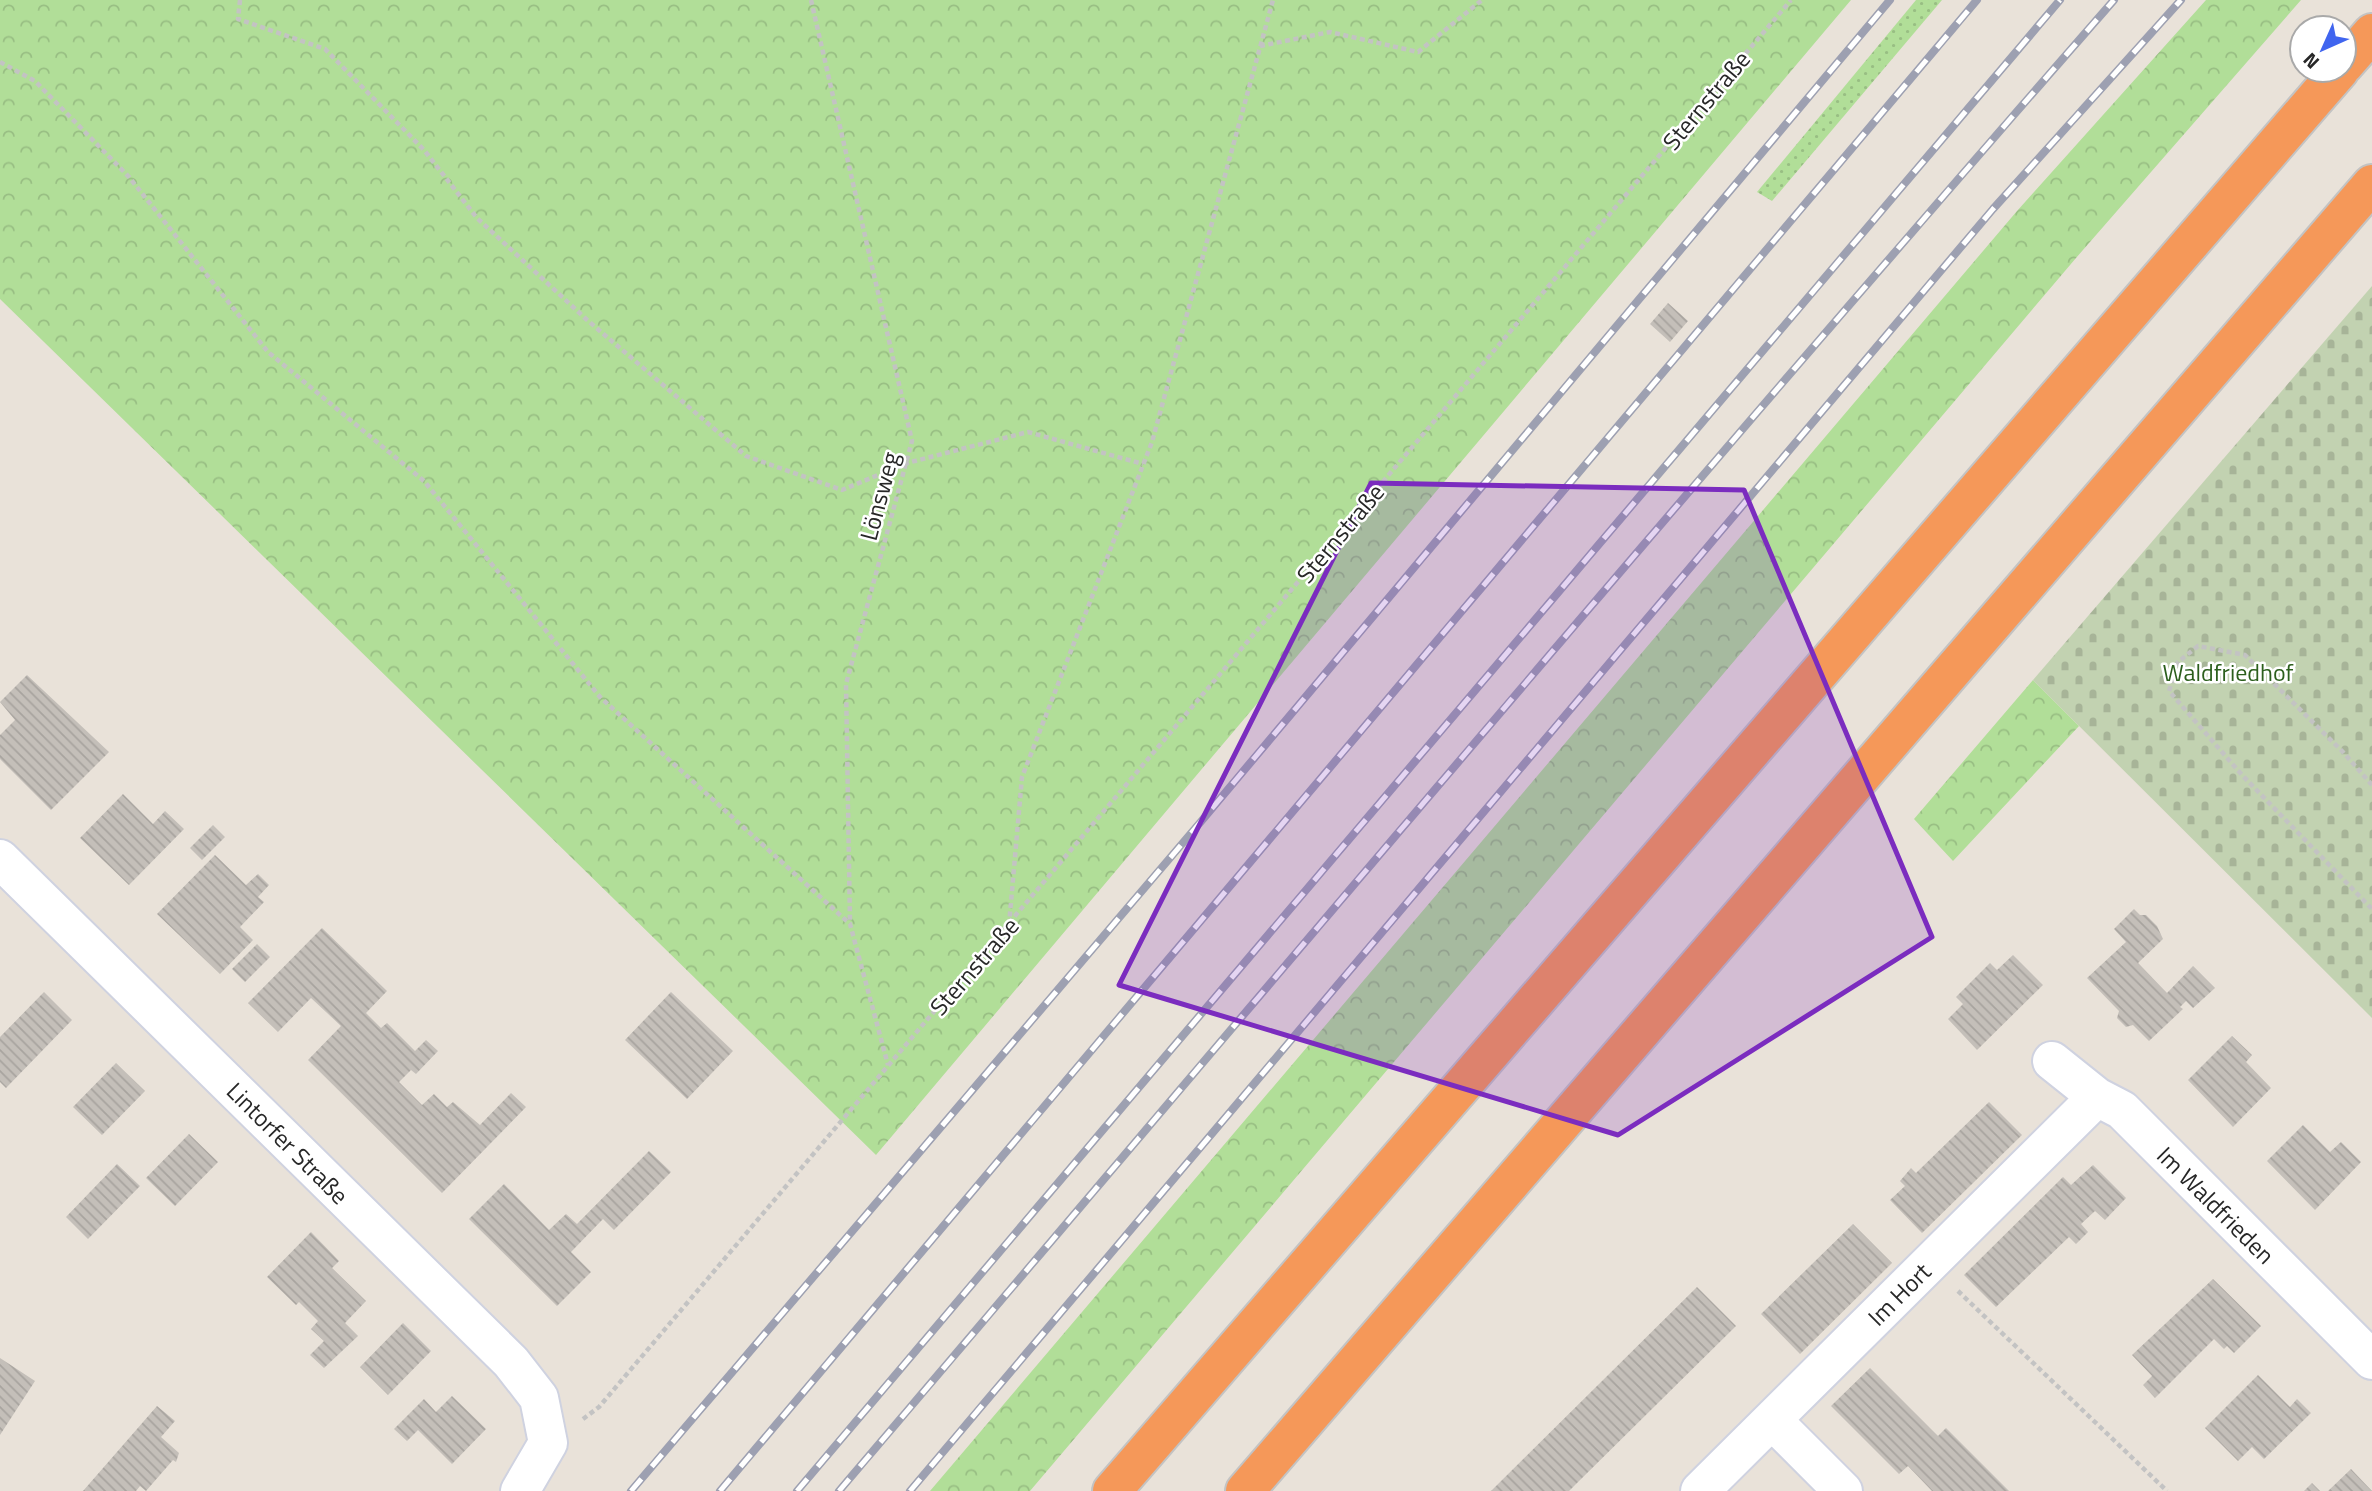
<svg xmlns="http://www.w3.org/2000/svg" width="2372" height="1491" viewBox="0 0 2372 1491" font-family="'Titillium Web',sans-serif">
<defs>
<pattern id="green-dots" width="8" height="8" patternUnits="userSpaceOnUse" patternTransform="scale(1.75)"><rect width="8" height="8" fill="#b1de98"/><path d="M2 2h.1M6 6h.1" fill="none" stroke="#98be83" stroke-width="1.8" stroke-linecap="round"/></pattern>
<pattern id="forest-crowns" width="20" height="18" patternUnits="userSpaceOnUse" patternTransform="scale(1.75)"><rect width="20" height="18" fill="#b1de98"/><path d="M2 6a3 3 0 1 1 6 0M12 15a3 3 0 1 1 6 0" fill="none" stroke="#98be83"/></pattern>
<pattern id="cemetery-stones" width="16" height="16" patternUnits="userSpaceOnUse" patternTransform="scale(1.75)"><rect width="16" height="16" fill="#c2d2b1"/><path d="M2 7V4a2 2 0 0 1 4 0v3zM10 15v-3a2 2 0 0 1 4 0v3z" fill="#a7b498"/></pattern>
<pattern id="building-back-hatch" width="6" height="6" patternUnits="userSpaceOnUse" patternTransform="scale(1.75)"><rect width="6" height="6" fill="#c4bfb9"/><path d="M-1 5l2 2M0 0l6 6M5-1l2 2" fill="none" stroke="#a8a49f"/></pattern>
</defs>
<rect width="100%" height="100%" fill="#e9e2d9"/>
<!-- green -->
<path fill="url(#green-dots)" d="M1916,0H1942L1772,201L1757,192Z"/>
<!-- forest -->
<path fill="url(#forest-crowns)" d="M0,0H1851L876,1155L0,299Z
M2206,0H2301L2076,258L1030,1491H930L2017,211Z
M2033,680L2079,726L1953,861L1914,819Z"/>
<!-- cemetery -->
<path fill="url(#cemetery-stones)" d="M2372,286V1018L2033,680Z"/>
<!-- building -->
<path fill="url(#building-back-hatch)" d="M1668,303L1688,321L1670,342L1650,324Z
M27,675L109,752L51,810L0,759V735L15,720L0,702Z
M123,794L153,824L165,811L184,829L129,885L80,838Z
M213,825L225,837L202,860L190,848Z
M215,855L246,885L258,874L269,885L258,897L264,902L240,927L253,940L220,974L157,914Z
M2134,909L2140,915H2146L2157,926L2163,939L2138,963L2167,993L2193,966L2215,988L2193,1008L2186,1001L2180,1007L2183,1009L2149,1041L2133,1025L2126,1027L2117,1018L2119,1011L2087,978L2126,942L2114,929Z
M322,928L387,991L366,1013L381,1028L387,1023L415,1051L426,1040L438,1051L416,1074L411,1070L399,1082L422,1105L434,1094L447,1107L453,1102L480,1125L511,1093L526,1107L442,1193L308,1060L341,1026L311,998L278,1032L248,1003Z
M257,944L270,957L245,982L232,969Z
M2013,955L2043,985L1977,1050L1948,1019L1963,1004L1956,997L1990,963L1997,970Z
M44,992L72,1020L6,1088L0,1082V1037Z
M671,992L733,1051L687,1099L625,1040Z
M2232,1036L2252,1055L2246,1062L2271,1088L2233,1127L2188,1080Z
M116,1063L145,1091L102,1135L73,1107Z
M1989,1102L2022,1135L1922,1233L1890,1200L1905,1186L1900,1181L1911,1168L1916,1173Z
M2303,1125L2330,1152L2341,1142L2361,1162L2315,1210L2267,1161Z
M189,1134L218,1162L175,1206L146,1178Z
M649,1151L671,1172L614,1230L603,1219L571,1252L591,1272L557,1306L469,1219L504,1184L549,1230L566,1214L577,1224Z
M117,1164L140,1186L88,1239L66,1217Z
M2093,1165L2126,1198L2105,1220L2095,1211L2081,1224L2088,1232L2076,1244L2069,1237L1996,1307L1964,1275L2063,1177L2071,1185Z
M1853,1224L1892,1263L1800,1354L1761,1314Z
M311,1232L339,1261L332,1268L366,1301L345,1323L358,1336L324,1368L310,1355L324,1341L311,1329L318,1321L299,1302L296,1305L267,1277Z
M2213,1279L2261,1326L2234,1353L2227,1346L2224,1349L2214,1339L2155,1398L2143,1385L2152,1376L2132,1355Z
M1697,1287L1736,1326L1576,1484L1569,1491H1491Z
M403,1323L431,1351L388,1395L360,1367Z
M0,1358L35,1381L0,1435Z
M1870,1368L1938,1436L1946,1428L2009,1491H1932L1908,1466L1899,1474L1831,1406Z
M2258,1375L2290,1407L2297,1399L2311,1413L2264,1459L2252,1447L2238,1461L2205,1428Z
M452,1396L486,1429L452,1464L418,1430L407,1441L394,1429L424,1399L436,1412Z
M157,1406L175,1421L161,1437L179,1453L176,1462L173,1460L146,1491L140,1486L136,1491H83Z
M2351,1469L2372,1491H2328Z
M2312,1483L2320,1491H2304Z"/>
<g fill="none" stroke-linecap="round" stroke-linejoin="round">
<defs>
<path id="minor" d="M0,859L511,1362L539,1398L548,1443L520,1491
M2052,1061L2097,1097L2122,1110L2372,1360
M1772,1420L1843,1491
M1700,1491L2097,1097"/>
<path id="highway" d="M2344,65L2372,33
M1112,1491L2340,70
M1245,1491L2372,184"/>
</defs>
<!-- minor casing -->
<use href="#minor" stroke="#cfd2e0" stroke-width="42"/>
<!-- highway casing -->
<use href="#highway" stroke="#c3c3c3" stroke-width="42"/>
<!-- path -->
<path stroke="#c3c3c3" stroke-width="4.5" stroke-dasharray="5 3.5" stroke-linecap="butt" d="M240,0L238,19L325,49L424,150L477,218L586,319L746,456L842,490L907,463L1028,432L1143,464
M811,0L912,441L846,684L850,923
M1260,46L1330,32L1418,52L1482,0
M0,62L35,81L129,177L268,352L424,481L600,697L850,924L888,1065
M2372,785L2342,751L2245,655L2198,646L2178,662L2169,691L2242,775L2372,909
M1009,925L1022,777L1152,442L1273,0
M1958,1291L2167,1491
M583,1419L599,1407L1791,0"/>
<!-- minor -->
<use href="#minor" stroke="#fff" stroke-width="38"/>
<!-- highway -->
<use href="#highway" stroke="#f59859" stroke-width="38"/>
<defs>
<path id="rail" d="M631,1491L1204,818L1890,0
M720,1491L1977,0
M797,1491L2060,0
M839,1491C1263,993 1684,492 2114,0
M910,1491L1993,209L2181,0"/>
</defs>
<!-- rail casing -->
<use href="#rail" stroke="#9da0b1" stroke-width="8"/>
<!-- rail -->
<use href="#rail" stroke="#fff" stroke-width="5" stroke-dasharray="16" stroke-linecap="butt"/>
</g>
<!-- marked area -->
<path fill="#7b2cbf" fill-opacity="0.2" stroke="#7b2cbf" stroke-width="5" stroke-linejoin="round" d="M1371,483L1744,490L1932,937L1618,1135L1119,985Z"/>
<g text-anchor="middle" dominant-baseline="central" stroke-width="5" stroke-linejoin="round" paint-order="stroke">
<!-- street labels -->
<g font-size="24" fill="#272727" stroke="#fff">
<text transform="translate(1706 100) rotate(-50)">Sternstraße</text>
<text transform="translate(879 496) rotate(-75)">Lönsweg</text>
<text transform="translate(1340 533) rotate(-50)">Sternstraße</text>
<text transform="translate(974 966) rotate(-49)">Sternstraße</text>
<text transform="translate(288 1143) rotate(45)">Lintorfer Straße</text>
<text transform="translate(2216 1205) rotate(45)">Im Waldfrieden</text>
<text transform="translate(1899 1294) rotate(-45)">Im Hort</text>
</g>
<!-- park labels -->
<g font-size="24" fill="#2c5f1d" stroke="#fff">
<text x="2228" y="672">Waldfriedhof</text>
</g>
</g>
<!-- north arrow -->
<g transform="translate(2323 49) rotate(225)"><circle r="33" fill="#ffffff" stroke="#a9a9a9" stroke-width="2"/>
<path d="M0-5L12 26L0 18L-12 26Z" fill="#4065ef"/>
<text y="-10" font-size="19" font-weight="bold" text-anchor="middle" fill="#272727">N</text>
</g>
</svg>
